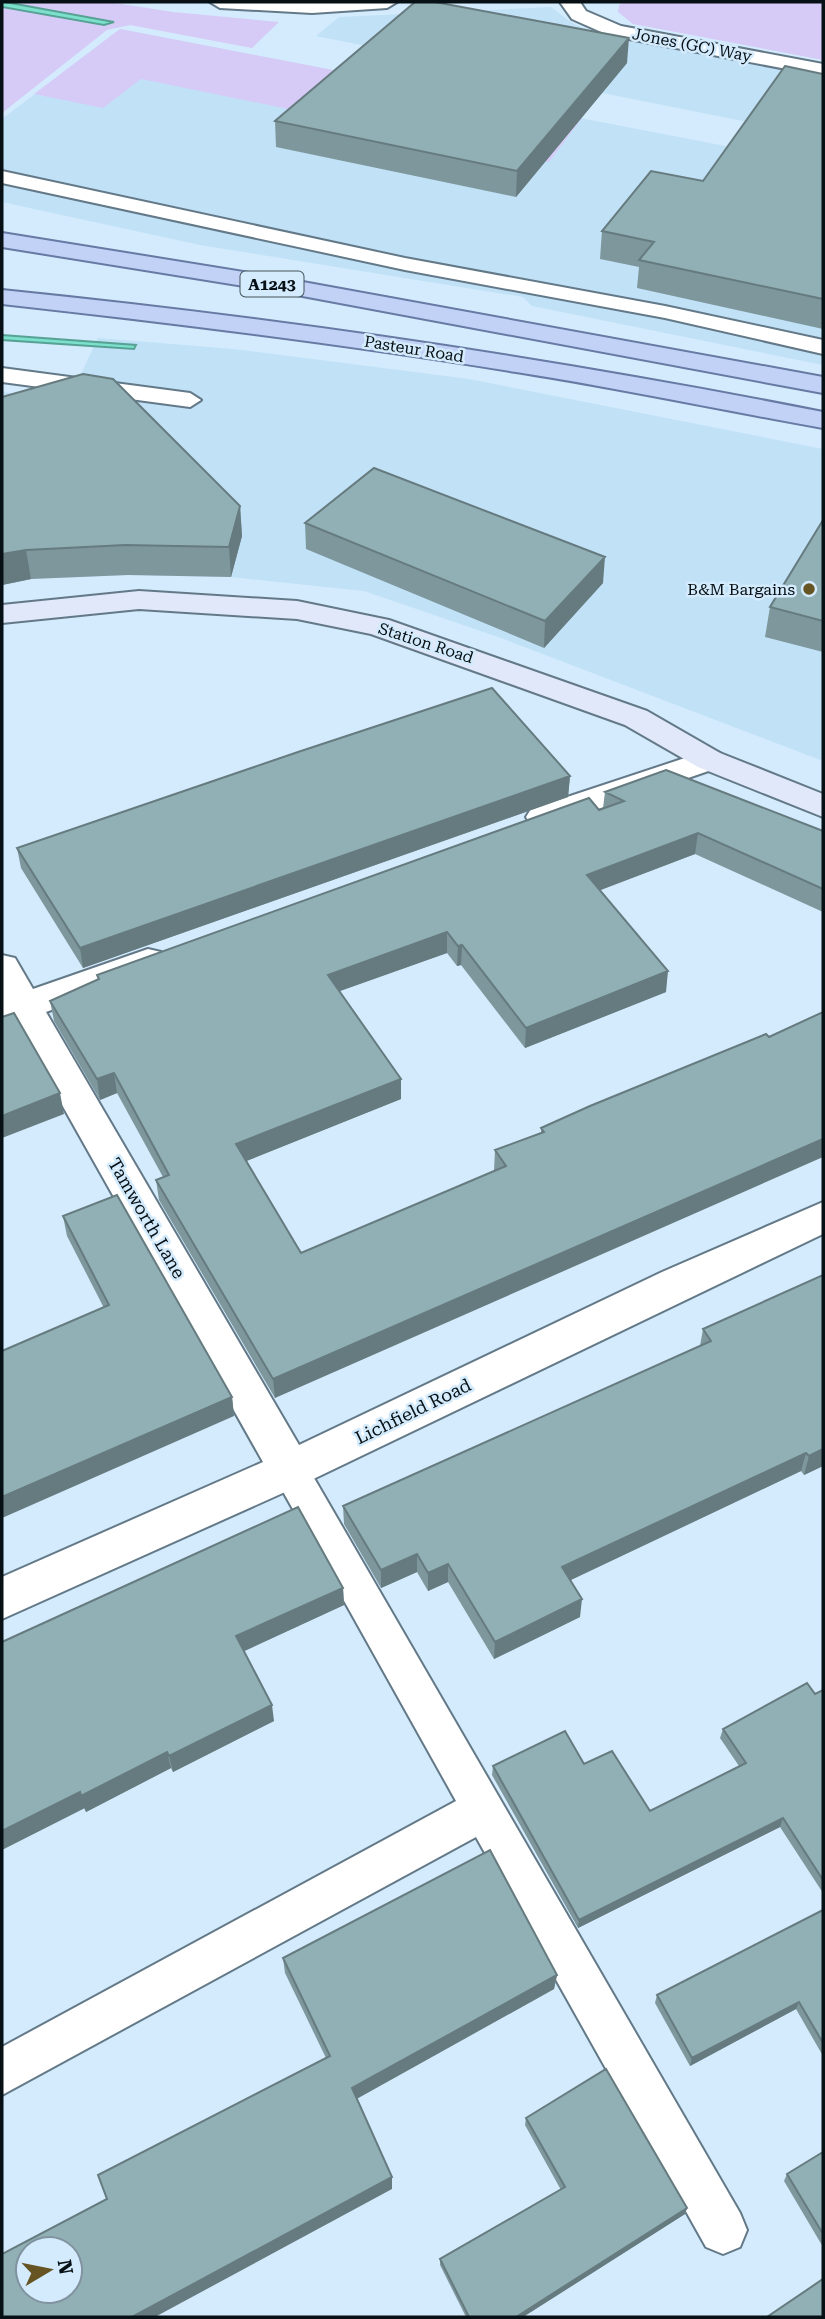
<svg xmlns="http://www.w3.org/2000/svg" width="825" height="2319" viewBox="0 0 825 2319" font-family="'Roboto Serif',serif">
<rect width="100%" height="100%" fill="#d3ebfc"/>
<!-- built -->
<path fill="#c1e1f7" d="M551,7L569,21L592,33L823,76V137L316,36L339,17Z
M120,29L823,165V365L532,306L523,297L200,245L2,202V119Z
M98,338L234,349L469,379L823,449V761L501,638L364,591L231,577L128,575L31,579L2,585V392L69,399Z"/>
<!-- green -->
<path fill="#d6cbf7" d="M2,2H109L173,12L279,22L252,48L130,25L107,30L2,113Z
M624,2H823V60L633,24L618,12L619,5Z
M120,29L582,118L549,162L141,79L103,108L34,94Z"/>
<!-- water -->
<path fill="#7be1cc" stroke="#58a295" stroke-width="2" d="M2,2H5L114,22L104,25L2,7Z
M2,335L136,345L134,349L2,340Z"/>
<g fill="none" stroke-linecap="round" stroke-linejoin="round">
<defs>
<path id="lane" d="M2,171L405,258L665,306L823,340V354L665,318L405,270L2,183Z
M2,368L190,393L201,400L190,407L2,382Z
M290,1454L303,1459L740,2213L747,2230L740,2247L723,2254L706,2247L476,1837L2,2095V2047L456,1801L271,1470L277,1459Z"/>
<path id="street" d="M210,2H397L387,8L312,13L220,8Z
M560,2H580L586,11L621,26L823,64V76L608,35L572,19Z
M709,750L720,753L725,760L720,767L543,828L531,825L526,817L531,809Z
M148,949L161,952L166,961L161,970L46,1012L299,1445L662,1272L823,1202V1234L305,1483L2,1619V1577L263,1462L16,1023L2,1027V955L15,958L33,989Z"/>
<path id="secondary" d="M139,591L297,601L389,620L647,711L720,753L823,794V817L698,767L625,725L371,634L297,619L139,609L2,623V605Z"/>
<path id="primary" d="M2,233L281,278L823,377V393L281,292L2,247Z
M2,290C278,318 551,358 823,412V428C721,410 619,388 516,372C345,344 174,323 2,304Z"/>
</defs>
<!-- lane casing -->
<use href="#lane" stroke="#637988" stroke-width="4"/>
<!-- street casing -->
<use href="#street" stroke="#637988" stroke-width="4"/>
<!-- secondary casing -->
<use href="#secondary" stroke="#637988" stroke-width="4"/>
<!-- primary casing -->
<use href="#primary" stroke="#667aa3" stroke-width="4"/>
<!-- lane -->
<use href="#lane" fill="#fff" fill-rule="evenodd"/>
<!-- street -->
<use href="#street" fill="#fff" fill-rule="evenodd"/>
<!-- secondary -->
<use href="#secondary" fill="#e0e8fa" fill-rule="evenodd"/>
<!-- primary -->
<use href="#primary" fill="#c2d1f6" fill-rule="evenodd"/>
</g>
<!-- wall -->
<path fill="#7d979c" d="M627,63L516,197L276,147L275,121Z
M823,74V329L637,288L639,267L600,259L602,231L703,181Z
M2,397L240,506L242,536L231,577L128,575L31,579L2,585Z
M823,520V652L765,637L770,607Z
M305,523L603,583L544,648L306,549Z
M570,776L568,797L83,968L21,868L17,848Z
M605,792L823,831V912L695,854L600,890L666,992L525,1048L461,965L457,966L447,953L339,991L401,1079V1099L246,1161L301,1253L494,1171L495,1150L541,1133V1128L590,1106L275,1398L159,1200L156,1180L163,1177L117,1093L100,1100L54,1021L50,1001L98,980L97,975L603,808Z
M63,1216L232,1397L234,1416L104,1308L67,1236Z
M703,1329L823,1466L804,1475L801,1471L571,1580L580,1617L494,1659L448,1582L428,1591L417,1572L381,1588L344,1524L343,1506L700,1346Z
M343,1588L344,1605L244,1651L274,1721L173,1772L171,1768L86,1812L2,1642Z
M823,1690V1893L780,1827L578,1928L492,1775L493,1766L584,1764L650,1811L739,1766L720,1738L723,1729L815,1694Z
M823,1910V2056L796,2009L690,2066L655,2003L657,1995Z
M283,1958L557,1975L554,1989L357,2098L392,2177V2189L107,2199L326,2058L285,1973Z
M526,2118L687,2208L685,2214L523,2317H466L440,2265V2259L561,2190L525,2125Z
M823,2152V2247L784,2181L787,2174Z"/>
<!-- shaded-wall -->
<path fill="#667b7f" d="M629,38L627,63L516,197L517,171Z
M240,506L242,536L231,577L229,547Z
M26,550L31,579L2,585V554Z
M605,557L603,583L544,648L545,621Z
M570,776L568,797L83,968L80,948Z
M698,833L695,854L585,896L587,875Z
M447,932V953L329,995L328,975Z
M462,945L461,965L457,966L458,946Z
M668,971L666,992L525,1048L526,1028Z
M114,1073L117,1093L100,1100L97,1079Z
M401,1079V1099L239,1164L236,1144Z
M60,1093L64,1114L2,1138V1116Z
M823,1139V1157L275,1398L273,1379Z
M232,1397L234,1416L2,1518V1497Z
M823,1449V1466L804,1475L809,1456Z
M806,1453L801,1471L560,1585L562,1567Z
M417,1554V1572L381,1588V1570Z
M448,1564V1582L428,1591V1573Z
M343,1588L344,1605L238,1654L236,1636Z
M582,1599L580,1617L494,1659L495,1642Z
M272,1705L274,1721L173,1772L169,1756Z
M167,1752L171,1768L86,1812L81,1796Z
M80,1792L85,1808L2,1850V1831Z
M783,1818L780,1827L578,1928L579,1920Z
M557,1975L554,1989L353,2101L352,2088Z
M799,2002L796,2009L690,2066L692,2058Z
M392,2177V2189L155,2317H132Z
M687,2208L685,2214L523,2317H516Z"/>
<!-- building -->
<path fill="#91b0b5" stroke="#667b7f" stroke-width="2" fill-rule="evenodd" d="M415,2H435L629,38L517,171L275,121Z
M785,66L823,74V299L639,260L654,242L602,231L651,171L703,181Z
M83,374L113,379L240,506L229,547L125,545L26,550L2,554V397Z
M374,468L605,557L545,621L305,523Z
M823,520V621L770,607Z
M492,688L570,776L80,948L17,848L298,752Z
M666,770L823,831V889L698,833L587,875L668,971L526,1028L462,945L458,946L447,932L328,975L401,1079L236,1144L301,1253L506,1166L495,1150L544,1132L541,1128L590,1106L766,1034L769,1037L823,1012V1139L273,1379L156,1180L169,1175L114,1073L97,1079L50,1001L99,979L97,975L589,798L599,810L624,801L605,792Z
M14,1013L60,1093L2,1116V1017Z
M117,1195L232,1397L2,1497V1351L109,1305L63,1216Z
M823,1275V1449L809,1456L806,1453L562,1567L582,1599L495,1642L448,1564L428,1573L417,1554L381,1570L343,1506L711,1341L703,1329Z
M298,1507L343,1588L236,1636L272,1705L169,1756L167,1752L81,1796L80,1792L2,1831V1642Z
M807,1683L815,1694L823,1690V1880L783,1818L579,1920L493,1766L565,1731L584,1764L612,1751L650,1811L746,1763L723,1729Z
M490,1850L557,1975L352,2088L392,2177L132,2317H2V2254L107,2199L98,2175L330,2056L283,1958ZM28,2249H70V2291H28Z
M823,1910V2043L799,2002L692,2058L657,1995Z
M606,2069L687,2208L516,2317H469L440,2259L565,2187L526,2118Z
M823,2152V2234L787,2174Z
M823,2279V2317H767Z"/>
<!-- markers -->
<circle fill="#665422" stroke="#d3ebfc" stroke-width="2.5" cx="809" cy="589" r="7"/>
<g text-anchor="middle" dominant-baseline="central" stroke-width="5" stroke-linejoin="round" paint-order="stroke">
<!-- far-street labels -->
<g font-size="16" fill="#071015" stroke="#d3ebfc">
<text transform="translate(692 45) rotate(11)">Jones (GC) Way</text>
<text transform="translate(414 349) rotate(9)">Pasteur Road</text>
<text transform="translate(426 643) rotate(18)">Station Road</text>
</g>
<!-- shield labels -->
<rect fill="#d3ebfc" stroke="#44525a" stroke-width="2" x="240.5" y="271.5" width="63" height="25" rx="5"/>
<g font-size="16" font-weight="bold" fill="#071015">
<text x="272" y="284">A1243</text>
</g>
<!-- far-poi labels -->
<g font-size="16" fill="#071015" stroke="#d3ebfc" text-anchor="end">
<text x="795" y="589">B&amp;M Bargains</text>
</g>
<!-- street labels -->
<g font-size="18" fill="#071015" stroke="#d3ebfc">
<text transform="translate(147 1218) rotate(60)">Tamworth Lane</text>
<text transform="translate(413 1411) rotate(-26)">Lichfield Road</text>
</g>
</g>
<!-- border -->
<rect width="825" height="2319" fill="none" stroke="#071015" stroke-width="7"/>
<!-- north arrow -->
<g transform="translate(49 2270) rotate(80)"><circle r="33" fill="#d3ebfc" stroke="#8193a0" stroke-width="2"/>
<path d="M0-5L12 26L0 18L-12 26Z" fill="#665422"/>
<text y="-10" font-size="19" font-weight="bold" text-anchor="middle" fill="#071015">N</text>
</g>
</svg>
